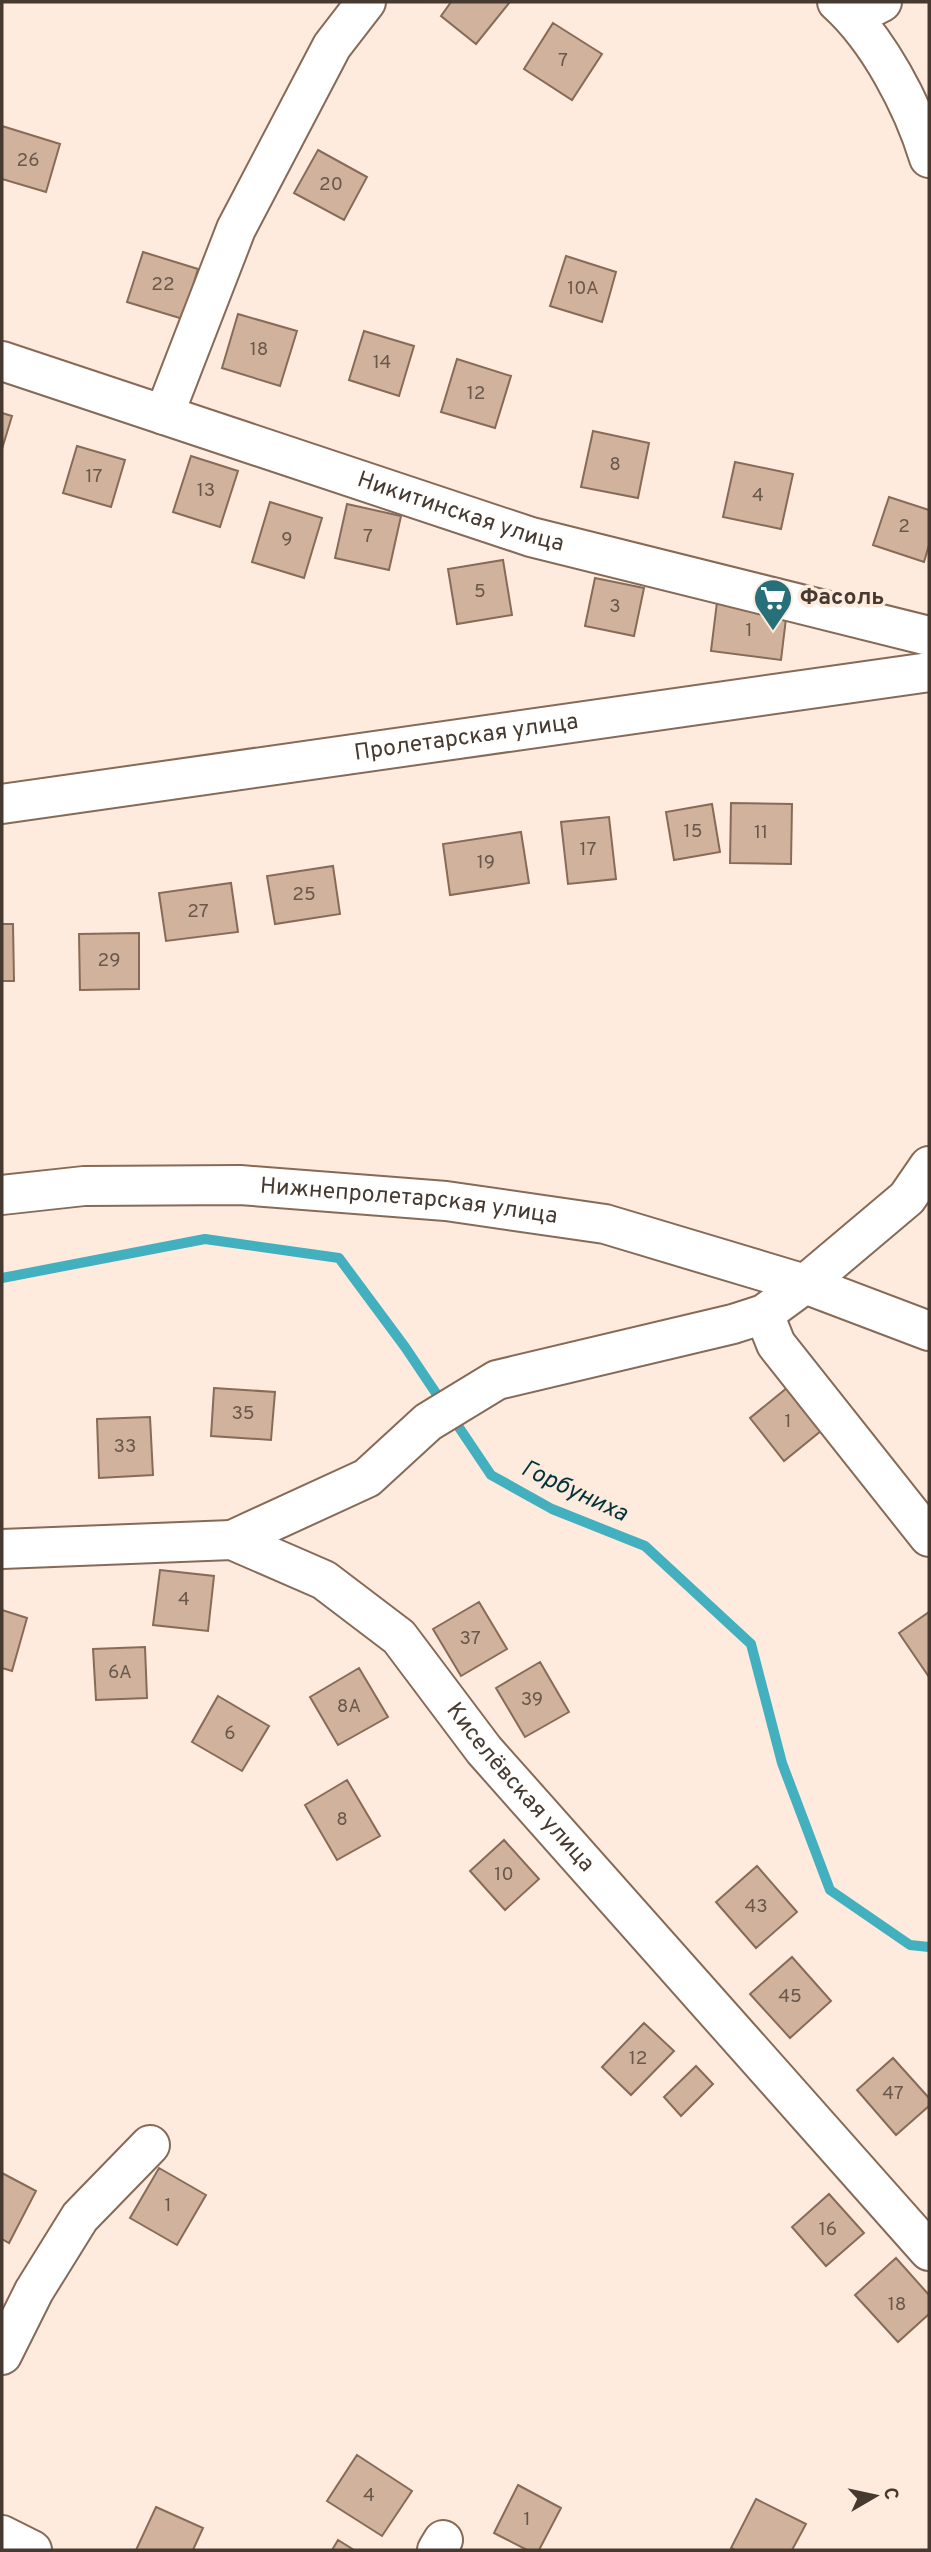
<svg xmlns="http://www.w3.org/2000/svg" width="931" height="2552" viewBox="0 0 931 2552" font-family="Overpass,sans-serif">
<rect width="100%" height="100%" fill="#feebdd"/>
<g fill="none" stroke-linecap="round" stroke-linejoin="round">
<!-- stream -->
<path stroke="#42b0be" stroke-width="10" d="M2,1278L205,1239L339,1258L405,1347L491,1475L552,1509L645,1546L751,1644L782,1763L830,1890L910,1945L929,1947"/>
</g>
<!-- building -->
<path fill="#d1b39d" stroke="#876b57" stroke-width="2" d="M451,2H510L476,44L441,16Z
M553,23L602,54L572,100L524,69Z
M2,126L60,144L46,192L2,179Z
M318,150L367,177L344,220L294,193Z
M143,252L198,269L183,319L127,302Z
M566,256L616,272L602,322L550,306Z
M238,314L297,331L280,386L222,368Z
M364,331L414,346L399,396L349,380Z
M457,359L511,376L495,428L441,412Z
M2,413L12,416L2,449Z
M593,431L649,443L638,498L581,487Z
M77,446L125,460L111,507L63,493Z
M191,456L238,471L220,527L173,512Z
M735,462L793,474L781,529L723,517Z
M889,497L929,510V545L924,562L873,545Z
M270,502L322,518L304,578L252,562Z
M347,504L401,516L389,570L335,558Z
M503,560L512,615L457,624L448,569Z
M595,578L644,588L634,636L585,626Z
M717,602L787,610L781,660L711,651Z
M731,803L792,804L791,864L730,863Z
M712,804L720,852L674,860L666,812Z
M609,817L616,879L568,884L561,822Z
M521,832L529,883L450,895L443,844Z
M333,866L340,914L275,924L267,876Z
M231,883L238,932L166,941L159,893Z
M2,924H13L14,981H2Z
M139,933V989L80,990L79,934Z
M793,1383L827,1426L784,1461L750,1418Z
M214,1388L275,1392L271,1440L211,1436Z
M150,1417L153,1475L99,1478L97,1419Z
M160,1570L214,1576L208,1631L153,1625Z
M479,1602L507,1649L461,1676L433,1629Z
M2,1610L27,1618L12,1671L2,1668Z
M929,1612V1677L899,1633Z
M145,1647L147,1698L96,1700L93,1649Z
M540,1662L569,1712L525,1737L496,1688Z
M359,1668L388,1717L338,1745L310,1697Z
M218,1696L269,1726L242,1771L192,1742Z
M347,1780L380,1836L337,1860L305,1805Z
M504,1840L539,1879L505,1910L470,1871Z
M757,1866L797,1912L756,1948L716,1902Z
M792,1957L831,2001L790,2038L750,1994Z
M644,2023L674,2051L631,2095L602,2067Z
M893,2058L929,2098V2106L896,2135L857,2090Z
M696,2066L713,2084L681,2116L664,2097Z
M159,2168L206,2195L177,2245L130,2218Z
M2,2173L36,2191L9,2243L2,2239Z
M829,2194L864,2233L826,2266L792,2227Z
M896,2258L929,2295V2314L898,2342L855,2295Z
M357,2455L412,2491L382,2536L327,2501Z
M518,2485L561,2508L539,2550H527L494,2533Z
M756,2499L806,2524L792,2550H735L731,2548Z
M156,2507L203,2528L193,2550H136Z
M338,2540L354,2550H332Z"/>
<g fill="none" stroke-linecap="round" stroke-linejoin="round">
<defs>
<g id="street">
<path d="M837,2C878,39 913,105 929,158"/>
<path d="M853,17L882,2"/>
<path id="s1" d="M2,361L531,537L929,636"/>
<path d="M164,415L236,229L332,46L366,2"/>
<path d="M764,1314L776,1344L929,1537"/>
<path d="M232,1540L367,1478L428,1422L497,1380L733,1324L764,1314L805,1284L907,1198L929,1166"/>
<path id="s2" d="M2,1549L232,1540L324,1580L399,1637L484,1750L929,2251"/>
<path d="M2,2355L34,2291L80,2217L150,2145"/>
<path d="M2,2535L32,2550"/>
<path d="M437,2550L443,2540"/>
</g>
<g id="primary">
<path id="s3" d="M2,804L929,672"/>
<path id="s4" d="M2,1195L84,1186L240,1185L446,1201L605,1224L805,1284L929,1331"/>
</g>
</defs>
<!-- street casing -->
<use href="#street" stroke="#866a57" stroke-width="42"/>
<!-- primary casing -->
<use href="#primary" stroke="#866a57" stroke-width="42"/>
<!-- street -->
<use href="#street" stroke="#fff" stroke-width="38"/>
<!-- primary -->
<use href="#primary" stroke="#fff" stroke-width="38"/>
</g>
<!-- icons -->
<defs>
<symbol id="supermarket-pin" viewBox="-11 -11 22 30"><path d="M0 17L-7.5 6A9.5 9.5 0 1 1 7.5 6Z" fill="#277079" stroke="#feebdd"/><path d="M-6-5.5h2.5l.6 2H6L4.5 2H-2.5L-4.4-4H-6ZM-1.5 3.2a1.3 1.3 0 1 0 .1 0ZM3 3.2a1.3 1.3 0 1 0 .1 0Z" fill="#fff"/></symbol>
</defs>
<g fill-rule="evenodd">
<use href="#supermarket-pin" x="751" y="576" width="44" height="60"/>
</g>
<g text-anchor="middle" dominant-baseline="central" stroke-width="7" stroke-linejoin="round" paint-order="stroke">
<!-- number labels -->
<g font-size="19" fill="#69584b">
<text x="563" y="61">7</text>
<text x="28" y="161">26</text>
<text x="331" y="185">20</text>
<text x="163" y="285">22</text>
<text x="583" y="289">10А</text>
<text x="259" y="350">18</text>
<text x="382" y="363">14</text>
<text x="476" y="394">12</text>
<text x="615" y="465">8</text>
<text x="94" y="477">17</text>
<text x="206" y="491">13</text>
<text x="758" y="496">4</text>
<text x="904" y="527">2</text>
<text x="368" y="537">7</text>
<text x="287" y="540">9</text>
<text x="480" y="592">5</text>
<text x="615" y="607">3</text>
<text x="749" y="631">1</text>
<text x="693" y="832">15</text>
<text x="761" y="833">11</text>
<text x="588" y="850">17</text>
<text x="486" y="863">19</text>
<text x="304" y="895">25</text>
<text x="198" y="912">27</text>
<text x="109" y="961">29</text>
<text x="243" y="1414">35</text>
<text x="788" y="1422">1</text>
<text x="125" y="1447">33</text>
<text x="184" y="1600">4</text>
<text x="470" y="1639">37</text>
<text x="120" y="1673">6А</text>
<text x="532" y="1700">39</text>
<text x="349" y="1707">8А</text>
<text x="230" y="1734">6</text>
<text x="342" y="1820">8</text>
<text x="504" y="1875">10</text>
<text x="756" y="1907">43</text>
<text x="790" y="1997">45</text>
<text x="638" y="2059">12</text>
<text x="893" y="2094">47</text>
<text x="168" y="2206">1</text>
<text x="828" y="2230">16</text>
<text x="897" y="2305">18</text>
<text x="369" y="2496">4</text>
<text x="527" y="2520">1</text>
</g>
<!-- street labels -->
<g font-size="23" fill="#463930" stroke="#feebdd">
<text stroke="none"><textPath href="#s1" startOffset="483">Никитинская улица</textPath></text>
<text stroke="none"><textPath href="#s3" startOffset="469">Пролетарская улица</textPath></text>
<text stroke="none"><textPath href="#s4" startOffset="408">Нижнепролетарская улица</textPath></text>
<text stroke="none"><textPath href="#s2" startOffset="618">Киселёвская улица</textPath></text>
</g>
<!-- poi labels -->
<g font-size="23" font-weight="bold" fill="#463930" stroke="#feebdd" text-anchor="start">
<text x="800" y="598">Фасоль</text>
</g>
<!-- water labels -->
<g font-size="24" font-style="italic" fill="#00343a" stroke="#feebdd">
<text transform="translate(574 1492) rotate(25)">Горбуниха</text>
</g>
</g>
<!-- border -->
<rect width="931" height="2552" fill="none" stroke="#463930" stroke-width="7"/>
<!-- north arrow -->
<g transform="translate(875 2496) rotate(81)" stroke="#feebdd" stroke-width="5" paint-order="stroke">
<path d="M0-5L12 26L0 18L-12 26Z" fill="#463930"/>
<text y="-10" font-size="19" font-weight="bold" text-anchor="middle" fill="#463930">С</text>
</g>
</svg>
